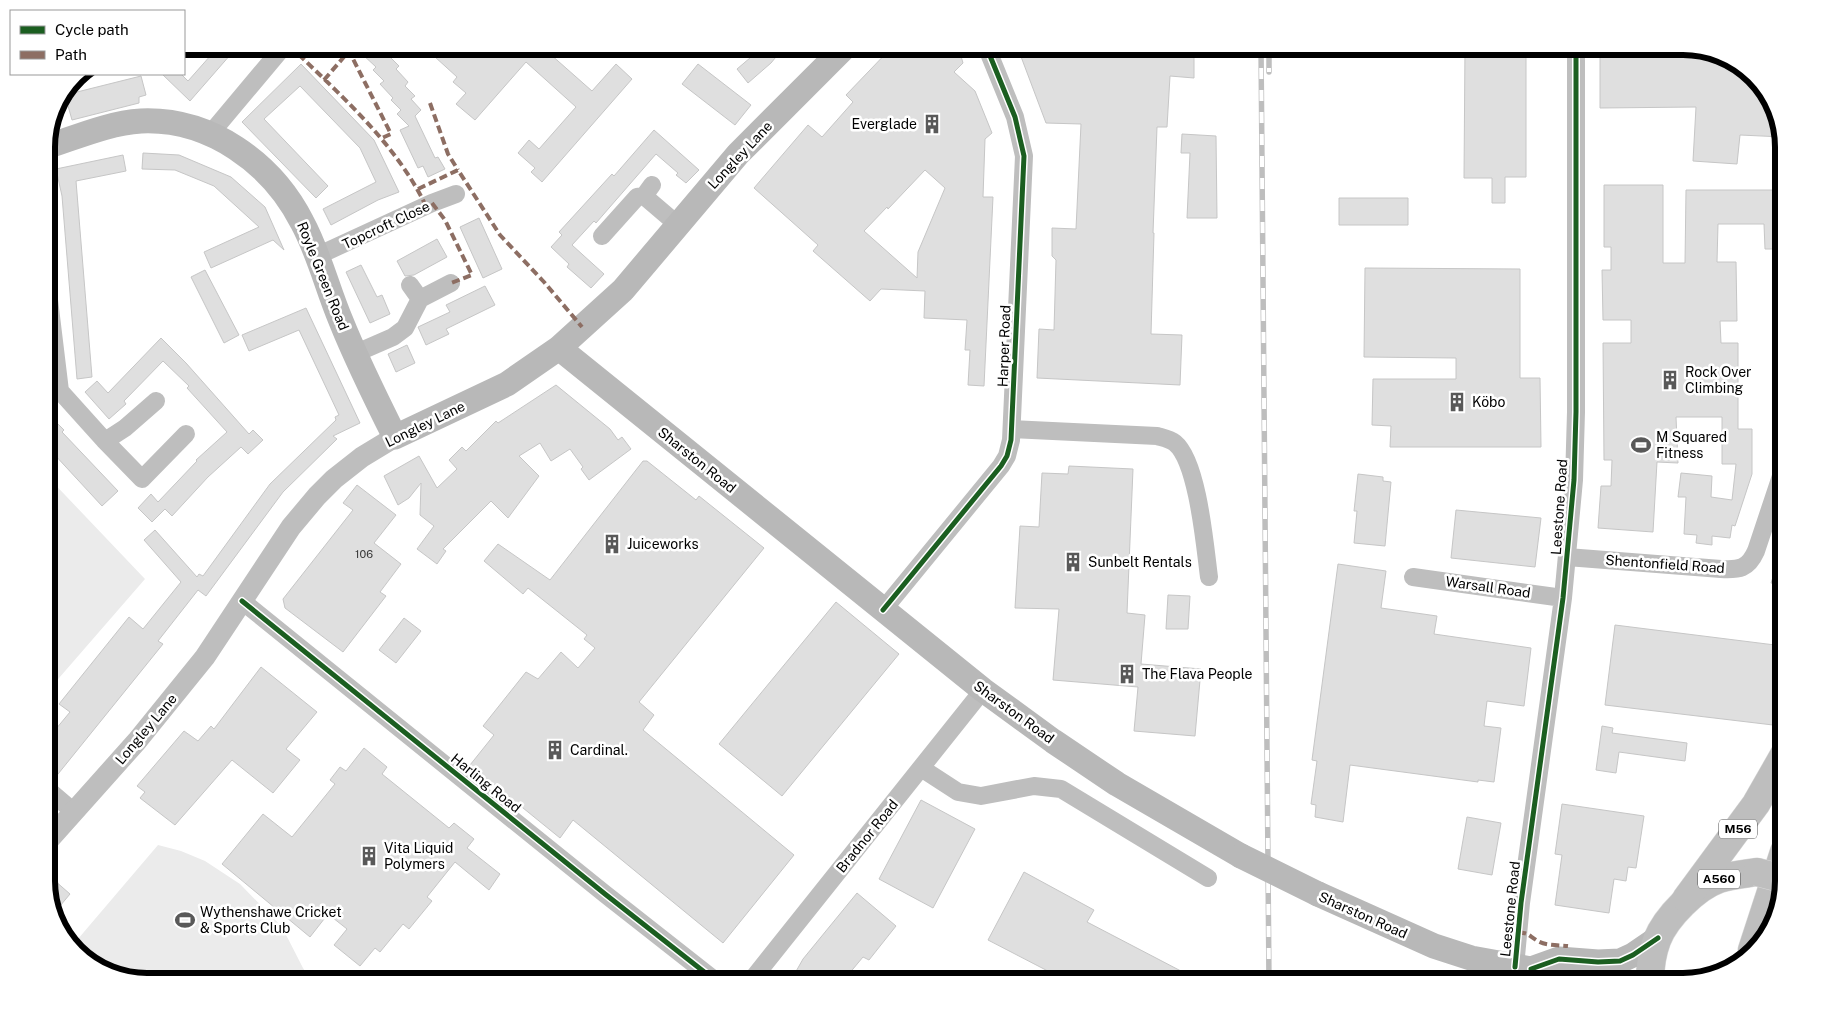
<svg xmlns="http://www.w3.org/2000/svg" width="1830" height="1028" viewBox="0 0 1830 1028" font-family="'Public Sans',sans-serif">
<rect width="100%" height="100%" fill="#fff"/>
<!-- green -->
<path fill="#ebebeb" d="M46,475L145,579L46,693Z
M158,845L181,851L205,861L240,884L282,927L303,968L312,982H147L97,968L72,946Z"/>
<!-- building -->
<path fill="#dfdfdf" stroke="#c6c6c6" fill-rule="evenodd" d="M219,46H238L190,101L162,74H181L188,81Z
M370,46H383L390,53L388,55L399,66L396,69L408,82L405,86L415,96L411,99L421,110L415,116L435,158L438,157L445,169L428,177L423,166L418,168L400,130L409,126L397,114L401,110L391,100L393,98L380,84L384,81L373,70L376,67L362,54Z
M445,46H541L592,91L616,64L632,79L542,182L531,172L535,168L518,153L529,140L539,149L576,107L526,62L475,120L456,104L466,93L453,82L457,77L435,57Z
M764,46H785L771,63L748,83L737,69Z
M893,46H958L963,63L954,72L975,91L992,133L985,139L983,197H993L984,386L968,385L970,350H965L967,320L924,318L925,291L881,289L870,301L813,251L818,245L754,188L808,125L822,137L853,102L846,95ZM925,170L945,188L918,252L917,278L864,231L887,207L888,209Z
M1017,46H1194V78L1170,76L1167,127H1157L1153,233H1154L1151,334L1182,335L1180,385L1037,378L1039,329L1054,330L1056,260L1052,256V228L1076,229L1081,124L1046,123Z
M1465,46H1526V177H1505V203H1492V178H1464Z
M1600,46H1683L1733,60L1770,96L1783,137L1740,135L1737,164L1693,161L1696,107L1600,108Z
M301,64L374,140L399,192L378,200L331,225L323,209L376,182L360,148L300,86L264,119L328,186L316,198L242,122Z
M698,64L751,105L735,125L682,84Z
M141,76L146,95L139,97V103L72,120L65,95Z
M654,130L699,170L686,183L676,175L678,173L656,154L596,223L594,221L572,245L604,274L591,288L567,267L569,264L551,247L562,235L559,232L612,174L614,176Z
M1182,134L1216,136L1217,218H1187L1190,153H1181Z
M143,153L179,155L231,177L265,207L284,250L273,240L211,268L204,252L259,227L214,186L175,170L142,169Z
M123,155L126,171L76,181L92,377L77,379L62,196L56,169Z
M1604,185H1663V263H1685L1686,190H1776V249H1765L1764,224H1718L1717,262H1736L1737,321H1720L1721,343H1738V429H1752V474L1735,526L1732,525L1730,538L1712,536V545L1696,543L1697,535L1684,534L1686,497H1678L1681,473L1712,476L1711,497L1732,500L1736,464H1722V417H1676L1678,463L1657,462L1653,532L1598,528L1601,486H1611L1612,460H1604L1603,343H1631V320H1603L1602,270H1611V247H1604Z
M1339,198H1408V225H1339Z
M479,218L502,269L483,278L460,227Z
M437,239L447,257L414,275L405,276L397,261Z
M361,265L377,297L382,295L390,314L370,323L346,272Z
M1365,268L1520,269V378H1540L1541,447H1390L1391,426L1372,425L1373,379H1456V358L1364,357Z
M205,270L239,335L224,343L191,277Z
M485,286L495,305L446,329L449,334L426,345L418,327L450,312L446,305Z
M306,308L360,423L333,436L337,439L283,492L206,596L198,590L158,641L163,644L54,779L46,772V741L70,712L59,704L129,617L143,629L181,582L144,540L155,530L197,577L199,574L203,576L270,484L336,420L335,417L339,415L299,330L249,351L242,335Z
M161,338L186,363L249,434L253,430L263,440L248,454L241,447L208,477L172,516L165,509L152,522L138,508L151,494L158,502L197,461L196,460L227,432L187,388L189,386L163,361L124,401L126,404L109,419L85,392L97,381L108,393Z
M407,345L415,363L396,372L388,354Z
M556,385L610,429L618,440L622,437L631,449L589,480L581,469L583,467L570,449L551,461L540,443L519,456L539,476L508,518L491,501L443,549L446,551L437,564L417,549L434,526L420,515L421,483L409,498L398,505L384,476L419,456L437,488L457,469L449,460L462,447L466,451L496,421L498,423Z
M46,412L64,430L62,432L118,491L102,506L53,453L57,449L46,437Z
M643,461H647L696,500L699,496L764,548L639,702L654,715L643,730L794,855L723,943L573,820L560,838L470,765L494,735L483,726L526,672L538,679L561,652L578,668L595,648L584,639L587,635L528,588L523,594L484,561L498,544L550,580Z
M1069,466L1133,469L1127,613L1145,615L1141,664L1201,669L1195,736L1134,731L1138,687L1053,680L1059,609L1015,608L1020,526L1039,527L1042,473L1068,474Z
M1358,474L1383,477V481L1391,482L1385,546L1354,543L1357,511H1354Z
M357,485L396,515L374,543L401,564L380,592L386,596L343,652L285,608L283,599L353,510L343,503Z
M1456,510L1541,518L1535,567L1451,558Z
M1782,551L1784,552V586L1771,583Z
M1338,564L1386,571L1381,608L1437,616L1434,634L1531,648L1524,706L1487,701L1484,726L1501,728L1494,782L1478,780V782L1350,765L1343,822L1315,817L1316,805L1311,804L1317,761L1312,760Z
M1168,595L1190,596L1188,629H1166Z
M836,602L899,654L782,796L719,744Z
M404,618L421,631L396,663L379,650Z
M1615,625L1783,646L1773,725L1605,705Z
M261,667L317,712L286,749L300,760L273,793L232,760L175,825L140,798L145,792L137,786L184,731L198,741L211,726L214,729Z
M1602,726L1613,728L1612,733L1687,743L1685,761L1619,752L1616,773L1596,770Z
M364,748L387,767L382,774L449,828L454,823L474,839L467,848L500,874L489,890L455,862L427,897L432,901L409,929L403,924L380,952L375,948L360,966L334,945L347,929L328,914L310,937L222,864L263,814L292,837L335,784L330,780L340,767L346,771Z
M921,800L975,829L933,908L879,879Z
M1562,804L1644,816L1636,868L1628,867L1626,881L1614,879L1609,913L1555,905L1562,855L1555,854Z
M1467,817L1501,823L1492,875L1458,869Z
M1024,872L1094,910L1087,922L1202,982H1069L988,940Z
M54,880L70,894L55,912L47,889Z
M857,893L896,926L869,960L863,957L848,975L856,982H790L803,959Z"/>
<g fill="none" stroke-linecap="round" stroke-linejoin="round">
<defs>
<path id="trunk" d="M1650,982C1650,968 1652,953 1657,940C1666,917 1696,887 1719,879C1731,875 1744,874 1757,872"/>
<path id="motorway" d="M1686,899L1756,804L1784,755
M1752,950L1784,852"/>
</defs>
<!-- trunk casing -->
<use href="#trunk" stroke="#dbdbdb" stroke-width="29"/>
<!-- motorway casing -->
<use href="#motorway" stroke="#dbdbdb" stroke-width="29"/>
<!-- minor -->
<path stroke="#bebebe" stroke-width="18" d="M211,133L284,46
M652,185L644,196L678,225
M602,236L637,197L644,196
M317,256L432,203L456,194
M46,275L60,391L105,441
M410,285L420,299
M354,354L393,337L405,328L420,299L451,283
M156,401L125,428L105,441L142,479L186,434
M1012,429L1157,436C1164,438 1170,439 1175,443C1198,462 1205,547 1209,577
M1567,557L1721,569C1739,570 1748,569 1756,551L1784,467
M1413,577L1563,598
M242,601L605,894L717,982
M883,610L1001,466L1007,456L1011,440L1024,156L1015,117L986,46
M921,768L958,792L981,796L1034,786L1061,789L1208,878
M46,788L74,812
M1515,967L1521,903L1563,598L1574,480L1576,412V46
M750,982L983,690"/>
<!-- tertiary -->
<path stroke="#bebebe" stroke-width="21" d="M46,843L137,741L205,657L291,527L317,496L334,479L362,457L395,437"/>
<!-- secondary -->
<path stroke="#b8b8b8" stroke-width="25" d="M46,147C77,137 109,123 141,121C210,118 272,163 302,222C319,253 327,288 341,321C357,361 376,399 395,437L507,384L559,348L623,290L738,154L846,46
M559,348L983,690L1053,741L1117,784L1241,856
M1318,894L1434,946L1471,958L1531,969L1558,982
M1531,969L1559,959L1598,962L1620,961L1633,955L1658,938"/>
<!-- trunk -->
<use href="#trunk" stroke="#bebebe" stroke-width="28"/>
<!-- motorway -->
<use href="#motorway" stroke="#bebebe" stroke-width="28"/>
<defs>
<path id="rail" d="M1261,46L1269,982
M1269,46V72"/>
</defs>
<!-- rail casing -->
<use href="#rail" stroke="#bebebe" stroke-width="5.5"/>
<!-- rail -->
<use href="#rail" stroke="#fff" stroke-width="4" stroke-dasharray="11" stroke-linecap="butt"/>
<defs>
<path id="trunk-bridge" d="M1757,872L1784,879"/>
</defs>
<!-- trunk-bridge casing -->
<use href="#trunk-bridge" stroke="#dbdbdb" stroke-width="29" stroke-linecap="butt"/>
<!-- secondary-bridge -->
<path stroke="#b8b8b8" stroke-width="25" d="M1241,856L1318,894"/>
<!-- trunk-bridge -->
<use href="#trunk-bridge" stroke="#bebebe" stroke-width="28"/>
<!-- quiet -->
<path stroke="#8d6e63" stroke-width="4" stroke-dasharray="8 4" stroke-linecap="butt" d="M290,46C340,95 395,142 426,206
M331,53L349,51
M324,80L349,51L391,134L382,138
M430,103L448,154L458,170
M418,189L458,170L500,235L544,282L582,327
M432,203L445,220L472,275L451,283
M1518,932C1530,934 1527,934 1536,940C1545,946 1558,945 1568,946"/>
<defs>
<path id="cycleway" d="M242,601L605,894L717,982
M883,610L1001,466L1007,456L1011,440L1024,156L1015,117L986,46
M1515,967L1521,903L1563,598L1574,480L1576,412V46
M1531,969L1559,959L1598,962L1620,961L1633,955L1658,938"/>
</defs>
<!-- cycleway casing -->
<use href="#cycleway" stroke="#fff" stroke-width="8"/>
<!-- cycleway -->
<use href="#cycleway" stroke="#1b5e20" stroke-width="5"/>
</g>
<!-- icons -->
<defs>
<symbol id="building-bare" viewBox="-9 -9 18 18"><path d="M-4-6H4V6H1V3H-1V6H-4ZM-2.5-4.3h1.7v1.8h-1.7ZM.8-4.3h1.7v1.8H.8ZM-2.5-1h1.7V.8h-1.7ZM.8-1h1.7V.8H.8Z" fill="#595959" stroke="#fff" stroke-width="2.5" paint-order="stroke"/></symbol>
<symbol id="stadium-bare" viewBox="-9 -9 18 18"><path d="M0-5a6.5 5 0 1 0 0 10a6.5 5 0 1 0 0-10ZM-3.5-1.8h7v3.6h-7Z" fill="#595959" stroke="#fff" stroke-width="2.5" paint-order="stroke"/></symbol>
</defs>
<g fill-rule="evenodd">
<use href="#building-bare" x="918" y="110" width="28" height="28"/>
<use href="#building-bare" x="1656" y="366" width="28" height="28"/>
<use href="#building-bare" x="1443" y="388" width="28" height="28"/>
<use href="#stadium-bare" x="1627" y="431" width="28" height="28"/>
<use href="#building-bare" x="598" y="530" width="28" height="28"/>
<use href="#building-bare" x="1059" y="548" width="28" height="28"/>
<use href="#building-bare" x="1113" y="660" width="28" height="28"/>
<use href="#building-bare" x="541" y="736" width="28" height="28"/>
<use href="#building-bare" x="355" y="842" width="28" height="28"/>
<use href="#stadium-bare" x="171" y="906" width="28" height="28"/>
</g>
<g text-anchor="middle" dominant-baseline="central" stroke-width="5" stroke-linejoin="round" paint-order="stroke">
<!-- number labels -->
<g font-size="11" fill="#383838">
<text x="364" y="554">106</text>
</g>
<!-- shield labels -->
<g fill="#fff" stroke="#4c4c4c" stroke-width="1">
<rect x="1719" y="819.5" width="38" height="19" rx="4"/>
<rect x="1698" y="869.5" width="42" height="19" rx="4"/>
</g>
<g font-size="12" font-weight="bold" fill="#000">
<text x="1738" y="829">M56</text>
<text x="1719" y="879">A560</text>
</g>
<!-- poi labels -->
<g font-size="14" fill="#000" stroke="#fff" text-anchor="start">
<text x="917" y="124" text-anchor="end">Everglade</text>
<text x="1685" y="372">Rock Over<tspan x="1685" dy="16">Climbing</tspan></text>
<text x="1472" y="402">Köbo</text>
<text x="1656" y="437">M Squared<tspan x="1656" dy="16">Fitness</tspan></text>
<text x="627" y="544">Juiceworks</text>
<text x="1088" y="562">Sunbelt Rentals</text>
<text x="1142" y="674">The Flava People</text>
<text x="570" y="750">Cardinal.</text>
<text x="384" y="848">Vita Liquid<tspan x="384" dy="16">Polymers</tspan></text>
<text x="200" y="912">Wythenshawe Cricket<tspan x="200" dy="16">&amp; Sports Club</tspan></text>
</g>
<!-- street labels -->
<g font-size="14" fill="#000" stroke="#fff">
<text transform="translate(740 155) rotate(-47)">Longley Lane</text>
<text transform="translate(386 225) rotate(-25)">Topcroft Close</text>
<text transform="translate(323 276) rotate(68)">Royle Green Road</text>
<text transform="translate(1004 346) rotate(-88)">Harper Road</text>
<text transform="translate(425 424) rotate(-26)">Longley Lane</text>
<text transform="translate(697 460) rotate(39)">Sharston Road</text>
<text transform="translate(1559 507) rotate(-86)">Leestone Road</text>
<text transform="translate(1665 564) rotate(4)">Shentonfield Road</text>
<text transform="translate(1488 587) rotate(8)">Warsall Road</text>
<text transform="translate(1014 712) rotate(36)">Sharston Road</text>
<text transform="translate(146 729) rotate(-50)">Longley Lane</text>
<text transform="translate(486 783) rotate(39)">Harling Road</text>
<text transform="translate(867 836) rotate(-51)">Bradnor Road</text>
<text transform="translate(1510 909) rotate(-84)">Leestone Road</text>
<text transform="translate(1363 915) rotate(24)">Sharston Road</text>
</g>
</g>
<!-- crop -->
<path d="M0 0H1830V1028H0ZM147 55H1683A92 92 0 0 1 1775 147V881A92 92 0 0 1 1683 973H147A92 92 0 0 1 55 881V147A92 92 0 0 1 147 55Z" fill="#fff" fill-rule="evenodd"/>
<path fill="none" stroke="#000" stroke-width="6" d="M147 55H1683A92 92 0 0 1 1775 147V881A92 92 0 0 1 1683 973H147A92 92 0 0 1 55 881V147A92 92 0 0 1 147 55Z"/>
<!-- legend -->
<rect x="10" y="10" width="175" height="65" fill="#ffffff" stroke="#999999"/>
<rect x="20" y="26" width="25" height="8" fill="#1b5e20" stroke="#999999"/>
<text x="55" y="35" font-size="15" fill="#000000">Cycle path</text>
<rect x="20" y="51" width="25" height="8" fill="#8d6e63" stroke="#999999"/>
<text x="55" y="60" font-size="15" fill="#000000">Path</text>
</svg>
